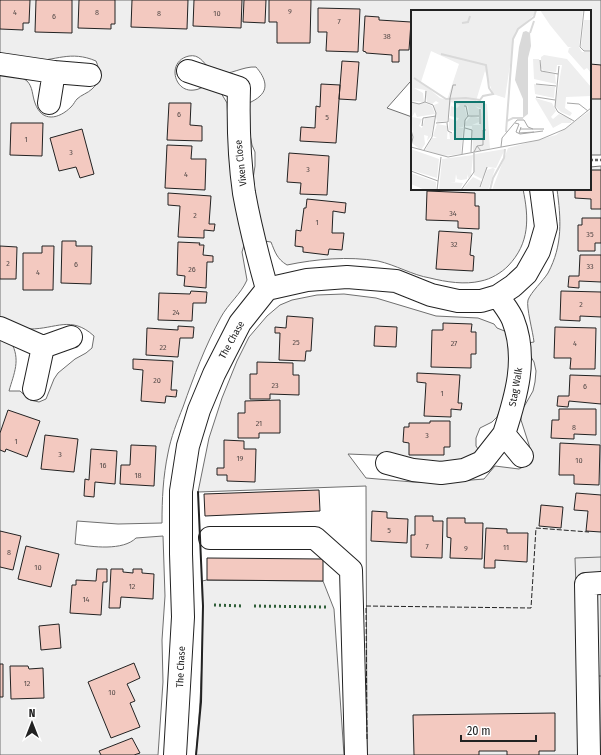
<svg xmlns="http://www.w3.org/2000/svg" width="601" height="755" viewBox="0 0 601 755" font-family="'Fira Sans Condensed',sans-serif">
<rect width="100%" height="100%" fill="#fff"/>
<!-- green -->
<path fill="#eee" stroke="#6f6f6f" d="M0,0H601V155H590V11H412V83L410,82L387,108L412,117V189H523C529,218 530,243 508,266C501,273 491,279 481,281C465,285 446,282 430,278C412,275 396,265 378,261C348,256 316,259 287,265C277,259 275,252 271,242L264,241L251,192L255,166V152L252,145L246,114L249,103C253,101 257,99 260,96C270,87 263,75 256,67C243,66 228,76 220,73C216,72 212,70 209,68C203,62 199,54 189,56C166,61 174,93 194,90C198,90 202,87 206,86L221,93L227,103L231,168L245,242L242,252L247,280C241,294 228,304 221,317C205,346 194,376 183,407C177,422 171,437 168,453C163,477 162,499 162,523L118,524L77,521L75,544C92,547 123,551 136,538L163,536L165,596L162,640L163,682L158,755H0V338L11,342C21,360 14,373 9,391H20L30,400L39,402L46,399L54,379L58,373L75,359L86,353L92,348L94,336C71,315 56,329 30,329C20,328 9,322 0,319V74C8,75 20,75 27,81C33,87 32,95 35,103C42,123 59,119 71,107C74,104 75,101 77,99C81,95 88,93 92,89C100,83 100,69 96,61C70,50 56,61 31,61C21,61 10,58 0,56Z
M601,166V755H367L366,486L198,492L209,438L222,398L237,361L249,337L267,316L280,305L292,300L317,295L344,294L376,298L436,316L478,318L494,324L497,328L507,332L510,371L502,405L497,417L492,422L480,428L476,438V446L482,455L474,460L432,465L397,456L348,454L366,478L413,482H447L484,479L495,466L519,469L525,466L531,451L521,420V412L533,391L535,382L536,371L534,362L528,352V343L534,342C533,332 526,307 528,300C531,292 543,281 548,273C563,245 561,219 557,189H590V167Z
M207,580L323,581L334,609L344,755H196C201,697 204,639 202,581Z"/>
<!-- parking -->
<path fill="#ededed" stroke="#6f6f6f" d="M601,557V676H579L575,558Z"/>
<!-- building -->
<path fill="#f3c9c0" stroke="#222" d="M0,0H30L29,23H23V30L0,29Z
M36,0H72V33L35,32Z
M79,0H115V24H111V29L78,28Z
M132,0H188L187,29L131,27Z
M194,0H242L241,28L193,26Z
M244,0H266L265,23L243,22Z
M269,0H311L310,43H277V22H269Z
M318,8L360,9L358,52L326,51L327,32H318Z
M365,16L379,17V20L411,22L409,50H399V62H392V55L366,53V52L363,51Z
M342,61L359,62L356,100L339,99Z
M590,64L601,65V99H591L590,104Z
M321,84L340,85L336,143L300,141L301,127L315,128L316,106L320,107Z
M169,103H191L190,125L202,126V141L167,140Z
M11,123H43L42,156L10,155Z
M82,129L94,174L80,178L76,167L59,171L50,138Z
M167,145L192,146L191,159H206L205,190L165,188Z
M289,153L329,156L327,195L300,194L301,183L287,182Z
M590,170H601V209H591V199L575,198V189H590Z
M427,191L475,193V206H479V229L458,228V221L426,220Z
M168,193L211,196L209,224H215L214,231L204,230V238L178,237L180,206L168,205Z
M307,199L346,203L345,213L333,211L332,233H344L342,250L329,249L328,255L303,252V247L295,246L296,230L301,231L304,208H306Z
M582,218H601V243H595V251H578V225H582Z
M439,231L472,233L470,255L474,256L473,271L436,269Z
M62,241H76V246H92L91,284L61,283Z
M178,242L200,243L199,245H204L203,255L213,256V262H207L206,288L184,286L185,276L177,275Z
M0,246L17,247L16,279H0Z
M42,246H54L53,290H23V253H42Z
M580,255H601V282L579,281V288L568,287L569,276H579Z
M191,291L207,292L206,303H193L192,321L158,320L159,293L190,294Z
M561,291L601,292V317L580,316V321L560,320Z
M287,316L313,318L311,351H306L305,361L279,360L280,333H275V327L286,328Z
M443,323L472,324L471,332H476V354H471V368L431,367L432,330H443Z
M178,326L194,327L193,338H180L178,357L146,355L147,328L178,330Z
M375,326L397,327L396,347L374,346Z
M555,327L596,328L595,369H570L571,358H554Z
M133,359L173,361L171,390H177L176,397L166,396L165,403L141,401L143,370L133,369Z
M257,362L293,363V375H299V395L270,394V399H250V374H257Z
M417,373L460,375L458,403H462L461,410L451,409V417L424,416L426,383L417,382Z
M570,375L601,376V404L569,401L568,407L557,406L558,396H569Z
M280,400V433H259V438H238V413H245V401Z
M559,409H596V435L574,434V439L551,438L552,420H559Z
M8,410L40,421L27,457L6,449L5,452L0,450V433Z
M430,421H450V447H444V455H409V443L403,442L404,427H409V423H430Z
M45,435L78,439L74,472L41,469Z
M224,440L244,441V449H256L255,482L227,481V475H217V468H224Z
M560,443L600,445L599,485L574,484V475H559Z
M131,445L156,446L154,486L120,484L121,465H130Z
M91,449L117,451L115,484L95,482L94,497L84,496L85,479L89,480Z
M319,490L320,511L205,516L204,494Z
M576,493L601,495V532L586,531L588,511L574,510Z
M541,505L563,507L561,528L539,526Z
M372,511L387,512V518L408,519L407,543L371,541Z
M415,516H433V521H443L442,558L411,557V535H415Z
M447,518H465V523H483L482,559L450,558L451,538L447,537Z
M486,528L507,529V533H528L527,562L495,560V568H484Z
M0,531L21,536L13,570L0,567Z
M26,546L59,554L51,587L18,579Z
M207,558L323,559V581L207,580Z
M97,569H107V582H103L101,615L70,613L72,585H76V580L96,581Z
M111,569H123V572L133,573V569H142V573L154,574L153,599L121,597L120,608H109Z
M59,624L61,648L41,650L39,626Z
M134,663L140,678L127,684L135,701L130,703L140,727L111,738L88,682Z
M0,664H3V697H0Z
M10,666H28L29,669L43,668L44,698L11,699Z
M555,713V751H539V755H507V751H479V755H414L413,715Z
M132,738L140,753L134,755H101L99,751Z"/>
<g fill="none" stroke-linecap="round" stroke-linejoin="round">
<defs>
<path id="minor" d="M0,64L54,72
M188,71L239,88C238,123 239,158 244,193C250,226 258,257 267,289
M49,103L54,72L90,75
M498,296C503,304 510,312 513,320C528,358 516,397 504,434L522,456
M0,328L43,347
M34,389L43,347L71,337
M387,463L413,470L441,473L464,470L482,462L504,434
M210,538H315L351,570L356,755
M175,755L183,617L181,554V491L188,446L199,410L214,374L240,323L267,289L307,280L347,277L396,281L431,295L458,301H481L498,296L513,286L526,274L539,251L546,227L541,189
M589,755L586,584L601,583"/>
</defs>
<!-- minor casing -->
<use href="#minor" stroke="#222" stroke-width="24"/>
<!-- path -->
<path stroke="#646464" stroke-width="2.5" stroke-dasharray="3 2" stroke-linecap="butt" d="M590,160H601"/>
<!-- minor -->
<use href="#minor" stroke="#fff" stroke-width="22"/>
<!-- hedge -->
<path stroke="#2f5e38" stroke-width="3" stroke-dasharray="2 3" stroke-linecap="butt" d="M214,605L244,606
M254,606L326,607"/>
<!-- fence -->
<path stroke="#222" stroke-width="1" stroke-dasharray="5 2" stroke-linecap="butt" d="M367,739L366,606L531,608L536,528L589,532"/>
<!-- wall -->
<path stroke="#222" stroke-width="2" d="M196,755L201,702L203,606L198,492"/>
</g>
<g text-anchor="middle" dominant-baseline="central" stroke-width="3" stroke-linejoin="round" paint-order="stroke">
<!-- number labels -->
<g font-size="8" fill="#564c4a">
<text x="290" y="11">9</text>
<text x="15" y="12">4</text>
<text x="97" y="12">8</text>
<text x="159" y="13">8</text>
<text x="217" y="13">10</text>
<text x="54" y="16">6</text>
<text x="339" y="21">7</text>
<text x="387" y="36">38</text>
<text x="179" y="114">6</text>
<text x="327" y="117">5</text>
<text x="26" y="139">1</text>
<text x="71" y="152">3</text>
<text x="308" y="169">3</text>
<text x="186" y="174">4</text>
<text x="453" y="213">34</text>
<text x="195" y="215">2</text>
<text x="317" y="222">1</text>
<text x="590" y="234">35</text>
<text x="454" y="244">32</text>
<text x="8" y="263">2</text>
<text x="76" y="264">6</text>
<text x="590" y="266">33</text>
<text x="192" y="269">26</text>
<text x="38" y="272">4</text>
<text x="581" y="304">2</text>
<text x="176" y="312">24</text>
<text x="296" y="342">25</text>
<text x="454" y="343">27</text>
<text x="575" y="343">4</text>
<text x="163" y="347">22</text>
<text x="157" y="380">20</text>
<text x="275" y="385">23</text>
<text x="585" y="386">6</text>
<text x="442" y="393">1</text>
<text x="259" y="423">21</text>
<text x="574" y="427">8</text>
<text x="427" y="435">3</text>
<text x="16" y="441">1</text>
<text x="60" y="454">3</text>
<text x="240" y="458">19</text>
<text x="579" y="460">10</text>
<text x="103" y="465">16</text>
<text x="138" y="475">18</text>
<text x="389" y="530">5</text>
<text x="427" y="546">7</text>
<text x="506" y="547">11</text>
<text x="466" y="548">9</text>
<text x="9" y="552">8</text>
<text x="38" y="567">10</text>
<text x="132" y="586">12</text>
<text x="86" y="599">14</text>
<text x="27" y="683">12</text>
<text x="112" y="692">10</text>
</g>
<!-- street labels -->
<g font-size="10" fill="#222" stroke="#fff">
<text transform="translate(241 163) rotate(-96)">Vixen Close</text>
<text transform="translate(232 340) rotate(-61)">The Chase</text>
<text transform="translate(516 387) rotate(-80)">Stag Walk</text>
<text transform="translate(181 667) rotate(-87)">The Chase</text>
</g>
</g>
<!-- overview -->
<g transform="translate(411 10)">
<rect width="180" height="180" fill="#fff"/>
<path d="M0,0H123L125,3L104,22L94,88L82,84L74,61L65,91L76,94L79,139L62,142L61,116H53L54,113L60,106L68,108V112L61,115H69L71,99L64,96L69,100L68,105H58L57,96L53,95L56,106L52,117L47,118H52L50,144L32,146L14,140L21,128H26L22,126L26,114L37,116L36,129H39L38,122L41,124L43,121L38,120V108L46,111L48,108L39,106L40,96L46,98L49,95L40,92L36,111L26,112L23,95L28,93L25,91L21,94L16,92L14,80L3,78L12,83L13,92L0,91ZM20,41L48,54L36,90L29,88L10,72ZM129,0H172L168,37L171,42H180V63L176,58L173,60L180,68L157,42L158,38L161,37H157L139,15ZM173,10H180V41H173L170,37ZM133,45L156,49L180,77V86L155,87L154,98L161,103L159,106L150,102L144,96L151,55H146L145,62L133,61L130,58V47ZM122,49H128L130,61L144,64L145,74L123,69ZM123,74L144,77L143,88L124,84ZM124,88L141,93L145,101L140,107L142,109L148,104L161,109L160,113H151L142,118ZM0,93H14L21,96L24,104L6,107L4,102L1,107L11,109L8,116L11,118L14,108L24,107L20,126L16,131L17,126L13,125L14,134L10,140L2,134ZM180,100V180H81L97,138L145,125ZM0,139L28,149L26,168L0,160ZM94,139L85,158L77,157L71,169L63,165L64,144ZM62,145L60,166L57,168L56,164V169L50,170L46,169L45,164L44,172H39L52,173L49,180H28L31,149ZM82,158L84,159L77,180H51L62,167L70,171V177L76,160ZM0,163L25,172V180H14L0,174Z" fill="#eee" fill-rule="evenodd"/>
<path d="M115,21L119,23L120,36L117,48V104L112,108V89L104,70L108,37L112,22Z" fill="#d9d9d9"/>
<path fill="none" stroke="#d9d9d9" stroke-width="2" d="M51,13L57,12L59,6M119,23L123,11M3,68L35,89L55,88L69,90L72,86L82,84L78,78L75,55L30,44M96,111L102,108H112M95,122L102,29L107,19L123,7L125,0M79,180L82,168L93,148L94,139"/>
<path fill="none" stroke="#a7a7a7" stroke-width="1" d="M173,0L169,37L173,41H180M129,50L130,61L147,64M148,56L144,97L147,102L163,111M125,74L145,76M125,87L144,90M0,92L8,94L14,92M156,93L168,94L177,101M53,96H55L57,106M25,113L37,112L39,88L42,75H45M36,113L37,121L41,123M104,113L108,114L105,122L109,124L132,121M69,114V99M11,116L12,108L25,106M110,117L108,123L123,122M54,118L61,120L60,142M109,119H133M0,120L2,127L0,137M66,136L72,135V120H75M0,137L37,147L128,130L154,119L180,98M90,137L91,128L106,110H113L117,117L122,119M13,140L21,127L25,103L22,95L14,92L15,81M63,142L66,136L70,141M51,144L54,110L57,106H68M0,161L27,171M69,177L76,157M26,180L30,147M50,180L63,162V143"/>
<path fill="#0f766e" fill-opacity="0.15" stroke="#0f766e" stroke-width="2" d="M44,92H73V129H44Z"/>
<rect width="180" height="180" fill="none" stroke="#222" stroke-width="2"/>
</g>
<!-- north arrow -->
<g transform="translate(32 723)" stroke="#ffffff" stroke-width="3" paint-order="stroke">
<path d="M0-3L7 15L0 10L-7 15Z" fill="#222222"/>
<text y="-6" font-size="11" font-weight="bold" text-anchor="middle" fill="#222222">N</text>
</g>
<!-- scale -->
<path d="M461 735v6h75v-6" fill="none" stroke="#222222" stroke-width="2"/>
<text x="467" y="735" font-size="12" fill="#222222" stroke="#ffffff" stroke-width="3" paint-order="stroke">20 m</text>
</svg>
